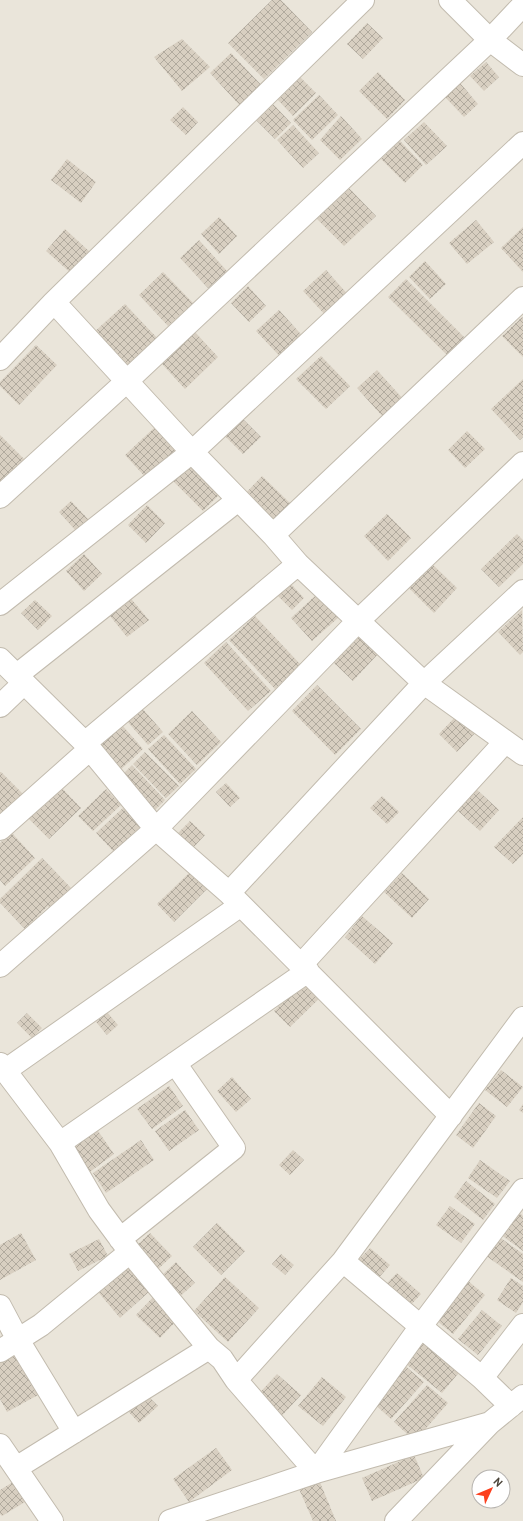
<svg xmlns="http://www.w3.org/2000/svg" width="523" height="1521" viewBox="0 0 523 1521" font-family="'PT Sans',sans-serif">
<defs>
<pattern id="building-cross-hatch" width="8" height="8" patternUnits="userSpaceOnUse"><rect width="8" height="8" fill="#d8cfc1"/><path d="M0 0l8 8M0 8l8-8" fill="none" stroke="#b1aa9e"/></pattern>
</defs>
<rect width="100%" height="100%" fill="#f6f3ec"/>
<!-- residential -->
<path fill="#eae5da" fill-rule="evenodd" d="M0,0H523V1521H0ZM479,1477H503V1501H479Z"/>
<!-- building -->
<path fill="url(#building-cross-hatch)" d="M272,0H281L312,32L264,79L228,43Z
M367,23L383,38L363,59L347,44Z
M182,39L210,67L182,91L154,57Z
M231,53L266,90L244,110L210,73Z
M486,62L499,77L484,91L470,76Z
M378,72L405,100L387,119L359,91Z
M299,76L316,93L293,116L277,99Z
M460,83L478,104L464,117L445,97Z
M319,95L338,115L312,140L293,120Z
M273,104L291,123L275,139L256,120Z
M183,107L198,122L186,135L170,120Z
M341,116L362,139L340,160L320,140Z
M424,122L447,146L426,165L404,140Z
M293,125L319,153L303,168L277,140Z
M400,141L423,165L405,183L381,159Z
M67,159L96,182L81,203L51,180Z
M349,188L376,216L344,246L317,219Z
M219,217L237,236L219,254L201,234Z
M476,220L494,242L467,264L449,243Z
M523,227V272L501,248Z
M65,229L91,253L72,274L46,251Z
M199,240L227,271L208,288L180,258Z
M425,261L446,284L430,299L409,277Z
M326,270L352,299L329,319L303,291Z
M163,272L193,303L168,326L139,295Z
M406,279L468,341L450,358L388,297Z
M248,286L266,306L249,322L231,303Z
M125,304L158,339L126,369L92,334Z
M279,310L308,342L286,363L256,331Z
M522,317L523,318V357L502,336Z
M195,332L218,357L185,389L162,364Z
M36,345L57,365L19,405L0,386V382Z
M321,356L350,386L326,409L296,379Z
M377,370L404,400L384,418L357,388Z
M523,379V437L520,440L491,409Z
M243,419L261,437L243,454L225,436Z
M155,427L179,451L149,481L125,455Z
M467,431L485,449L465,468L448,450Z
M0,435L24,459L0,484Z
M187,463L219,495L203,511L171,479Z
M262,476L294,507L276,526L244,495Z
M71,501L89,520L76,531L59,512Z
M147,505L165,523L146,543L128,525Z
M387,514L411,538L388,561L364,536Z
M517,534L523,540V564L499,587L481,569Z
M84,554L102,574L84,591L66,571Z
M429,561L457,588L434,613L406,585Z
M289,582L304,598L292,610L276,594Z
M127,594L149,620L127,637L106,611Z
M317,594L339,617L312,641L291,618Z
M35,600L52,616L38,630L21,613Z
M522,610L523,652L520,655L498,632Z
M255,616L301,665L275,689L229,640Z
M360,636L378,654L353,681L334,663Z
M226,642L271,691L248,711L204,663Z
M317,685L361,729L335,755L292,711Z
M141,707L163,732L148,745L126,720Z
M192,711L221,742L197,765L168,734Z
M459,713L477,731L457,752L439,734Z
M122,725L143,749L117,773L95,749Z
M164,735L196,769L180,784L148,749Z
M145,752L179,786L166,798L133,764Z
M132,765L165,800L153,812L120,777Z
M0,772H1L27,798L0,824Z
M226,783L240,798L230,807L216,792Z
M60,786L81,808L49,839L27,817Z
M475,788L499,810L480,831L456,809Z
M106,789L121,805L93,831L78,816Z
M382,796L399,812L387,824L370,808Z
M123,808L141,826L114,852L96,833Z
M523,817V854L513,864L494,847Z
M190,821L205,835L191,850L176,835Z
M11,832L35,858L5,886L0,880V843Z
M42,858L71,888L50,909L48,906L25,929L0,903V899Z
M190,872L207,889L174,922L157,904Z
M402,873L429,899L412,918L384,892Z
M362,916L393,943L375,964L345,937Z
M309,977L325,993L290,1027L274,1011Z
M107,1012L118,1025L107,1035L96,1022Z
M27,1013L42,1028L32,1038L17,1023Z
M501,1070L523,1087L507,1107L485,1090Z
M232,1077L251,1099L236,1112L217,1091Z
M169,1086L183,1106L152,1129L137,1109Z
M479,1103L496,1116L473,1148L456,1135Z
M523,1104V1113L519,1110Z
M185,1110L199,1130L169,1151L155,1131Z
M96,1128L114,1154L87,1174L68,1147Z
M141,1140L154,1160L106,1193L93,1173Z
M293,1150L304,1160L290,1175L279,1165Z
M480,1160L510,1181L497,1198L468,1178Z
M466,1181L495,1204L483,1220L454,1197Z
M450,1206L475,1224L461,1243L436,1225Z
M517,1211L523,1216V1251L500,1234Z
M217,1223L245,1251L221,1275L193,1247Z
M21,1233L36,1260L0,1280V1245Z
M150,1233L172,1256L156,1271L134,1248Z
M495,1234L523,1254V1282L482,1253Z
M99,1239L108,1256L78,1271L69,1254Z
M370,1248L390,1265L375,1282L355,1264Z
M281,1254L294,1265L285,1275L272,1264Z
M176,1262L195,1283L177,1299L159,1278Z
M130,1266L151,1290L120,1318L99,1293Z
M397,1273L421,1294L406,1310L382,1288Z
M225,1277L259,1308L228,1342L194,1311Z
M511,1278L523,1286V1302L516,1313L497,1300Z
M467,1280L485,1295L453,1334L436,1320Z
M156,1294L180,1317L160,1338L136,1315Z
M482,1310L502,1326L478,1355L458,1339Z
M424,1340L461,1370L442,1393L405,1363Z
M14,1353L38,1395L7,1412L0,1399V1361Z
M404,1365L424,1382L391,1419L372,1402Z
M277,1374L301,1395L278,1420L254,1399Z
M322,1377L346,1397L323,1426L298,1406Z
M427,1385L448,1403L415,1441L394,1422Z
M146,1394L158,1406L139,1423L128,1411Z
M216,1448L232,1470L189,1502L173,1479Z
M414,1455L424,1478L372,1501L362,1478Z
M319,1480L336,1521H313L299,1489Z
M13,1482L25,1502L2,1516L0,1514V1490Z"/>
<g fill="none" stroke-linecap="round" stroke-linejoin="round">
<defs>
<path id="minor" d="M450,0L490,40L523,65
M54,302L192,452L273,535L298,564L424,683L229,893
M0,359L54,302L363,0
M0,497L127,381L490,40L523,5
M273,535L523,298
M523,591L424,683L523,754
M0,604L192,452L523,143
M0,659L85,743L156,829L229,893L451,1116
M17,675L238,500
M0,706L24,683
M85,743L298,564
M0,829L90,749
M301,965L505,742
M0,966L156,829L358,621L523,463
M0,1064L60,1143L99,1210L130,1252L209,1348L222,1359L236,1380L343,1261L523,1018
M6,1070L241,905
M60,1143L308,971
M120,1239L234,1148L175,1063
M343,1261L482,1378L511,1406
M0,1306L18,1340L74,1432
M0,1351L41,1325L130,1252
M482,1378L523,1325
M236,1380L316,1472L490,1423
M0,1445L52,1521
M16,1468L209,1348
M170,1521L316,1472L421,1326L523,1190
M396,1521L490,1423L523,1396"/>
</defs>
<!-- minor casing -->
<use href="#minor" stroke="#c2bbae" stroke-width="24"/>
<!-- minor -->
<use href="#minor" stroke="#fff" stroke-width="22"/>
</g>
<!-- north arrow -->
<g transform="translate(491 1489) rotate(46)"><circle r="19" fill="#ffffff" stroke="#b7b4b0"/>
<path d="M0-3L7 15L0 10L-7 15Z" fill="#fc3f1d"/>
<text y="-6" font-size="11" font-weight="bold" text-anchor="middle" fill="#4b4439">N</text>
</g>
</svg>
